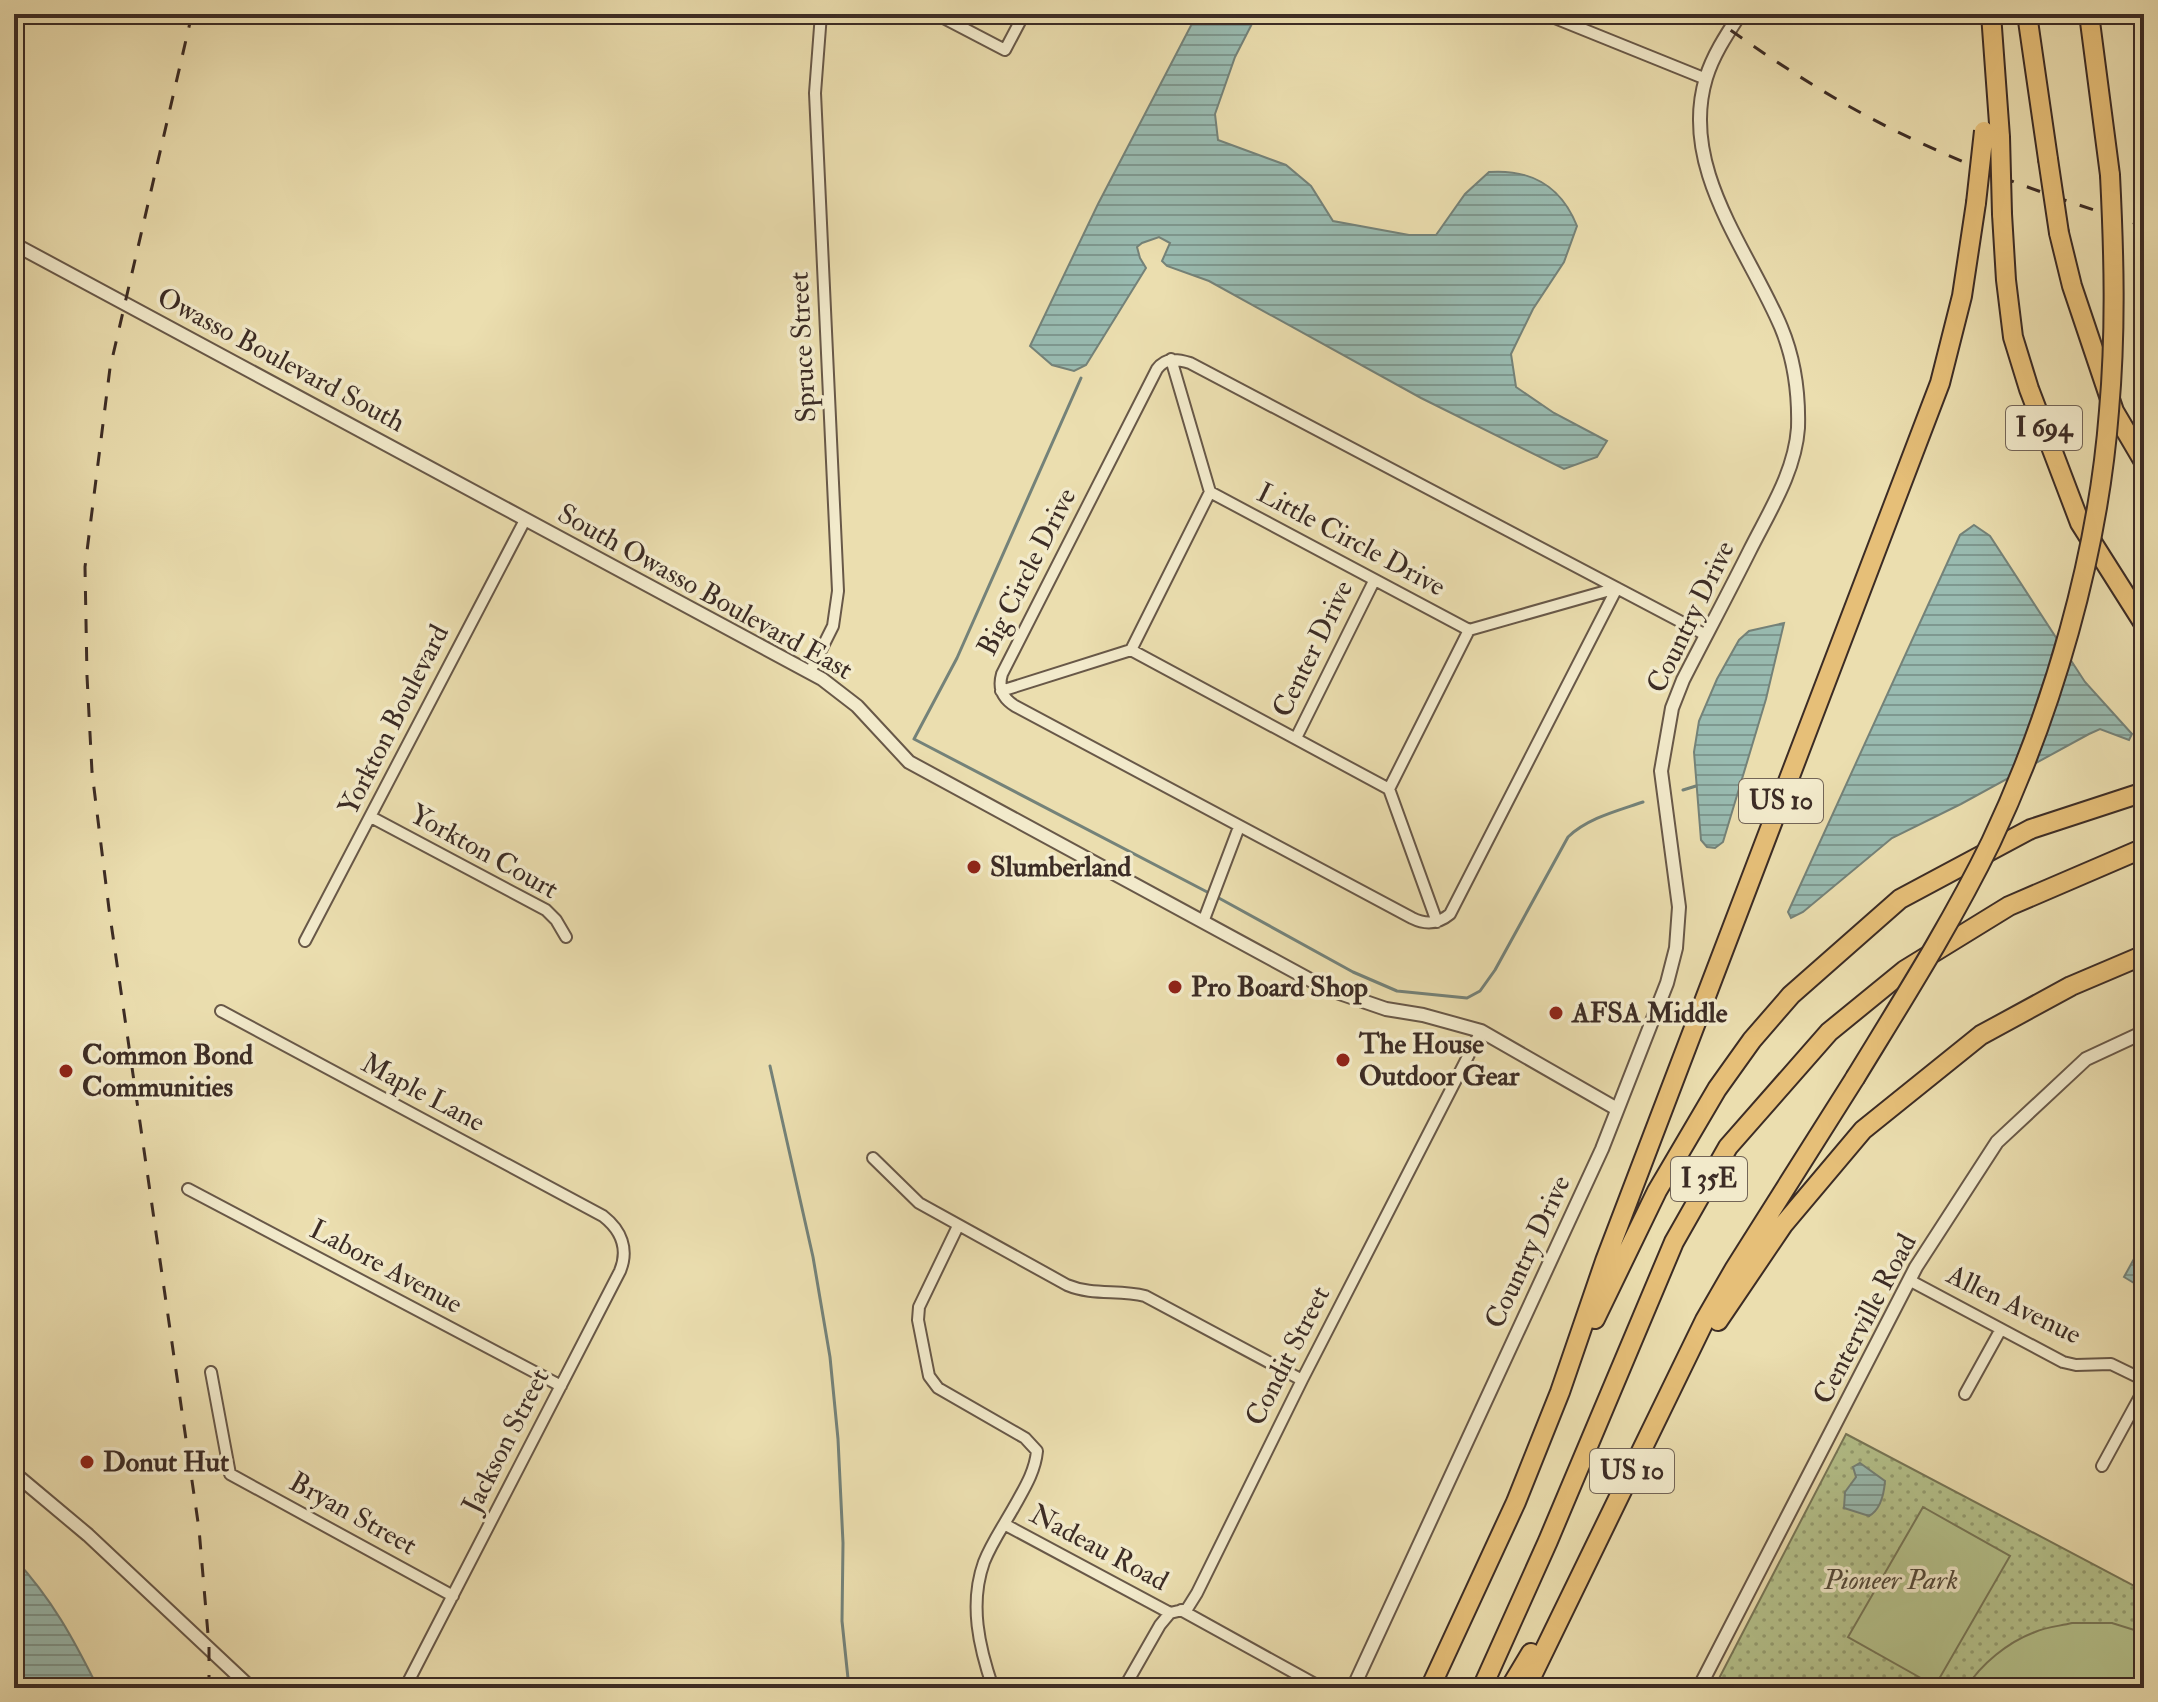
<svg xmlns="http://www.w3.org/2000/svg" width="2158" height="1702" viewBox="0 0 2158 1702" font-family="'IM FELL Double Pica',serif">
<defs>
<pattern id="park-dots" width="8" height="8" patternUnits="userSpaceOnUse" patternTransform="scale(2)"><rect width="8" height="8" fill="#b5c28c"/><path d="M2 2h.1M6 6h.1" fill="none" stroke="#949e72" stroke-width="1.8" stroke-linecap="round"/></pattern>
<pattern id="water-rules" width="6" height="5" patternUnits="userSpaceOnUse" patternTransform="scale(2)"><rect width="6" height="5" fill="#99bbb1"/><path d="M0 2.5h6" fill="none" stroke="#7e9890"/></pattern>
</defs>
<rect width="100%" height="100%" fill="#ebdeaf"/>
<filter id="stains"><feTurbulence type="fractalNoise" baseFrequency=".0025" numOctaves="4"/><feColorMatrix values="0 0 0 0 .2 0 0 0 0 .09 0 0 0 0 .02 0 0 0 .5 -.17"/></filter>
<radialGradient id="worn" r=".72"><stop offset=".6" stop-color="#630" stop-opacity="0"/><stop offset="1" stop-color="#630" stop-opacity=".3"/></radialGradient>
<!-- park -->
<path fill="url(#park-dots)" stroke="#787758" stroke-width="2" d="M1846,1434L2144,1591V1688H1714Z"/>
<!-- garden -->
<path fill="#b5c28c" stroke="#787758" stroke-width="2" d="M1923,1507L2010,1556L1935,1686L1848,1637Z
M2072,1623H2112L2144,1633V1688H1966C1981,1664 2008,1642 2035,1632C2046,1627 2060,1626 2072,1623Z"/>
<!-- water -->
<path fill="url(#water-rules)" stroke="#748279" stroke-width="2" d="M1197,14H1257L1235,57L1215,114L1218,140L1286,165L1311,186L1333,221L1409,235H1436L1465,194L1489,172C1532,169 1561,186 1577,226L1564,262L1533,309L1511,354L1516,387L1554,413L1607,441L1597,457L1564,469L1421,398L1209,281L1167,266L1162,261L1170,243L1159,237L1142,243L1137,247L1140,258L1146,268L1086,365L1074,371L1052,365L1030,346L1098,204Z
M1974,525L1990,536L2085,682L2132,734L2129,740L2100,729L2089,734L1961,804L1892,838L1803,912L1791,918L1788,912L1960,535Z
M1784,623L1766,699L1723,842L1715,848L1707,847L1701,840L1694,752L1699,721L1717,679L1739,640L1749,631Z
M2135,1257L2144,1260V1289L2124,1277Z
M1860,1463L1885,1481C1884,1494 1880,1510 1869,1516L1844,1508L1845,1492L1856,1477L1853,1467Z
M14,1558C52,1599 73,1638 98,1688H14Z"/>
<g fill="none" stroke-linecap="round" stroke-linejoin="round">
<!-- stream -->
<path stroke="#748279" stroke-width="3" d="M1081,378L957,658L914,739L1211,894
M1683,790L1696,786
M1217,897L1353,972L1397,991L1467,998L1480,991L1495,970L1568,837C1588,818 1617,811 1643,802
M770,1066L813,1257L830,1357L838,1439L843,1543L842,1621L849,1688"/>
<defs>
<path id="minor" d="M936,14L1005,50L1024,14
M1545,14L1706,79
M1210,492L1469,630L1617,588
M1617,588L1450,914C1438,924 1426,925 1412,918L1015,706C1002,698 998,688 1002,674L1157,369C1166,357 1177,359 1190,363L1706,635
M1131,650L1389,789L1437,922
M810,672L833,626L838,591L815,93L821,14
M1001,691L1131,650L1210,492L1171,359
M1296,738L1374,581
M1389,789L1469,630
M371,817L546,910L556,920L566,937
M1203,922L1239,827
M305,941L525,520
M221,1011L603,1216C621,1230 629,1249 620,1271L405,1688
M873,1158L919,1203L1067,1285C1093,1296 1119,1289 1145,1296L1302,1380
M188,1189L561,1386
M958,1226L919,1307L918,1320L929,1376L938,1388L1025,1438L1037,1451C1035,1472 1024,1489 1014,1507C1004,1525 992,1542 984,1562C969,1604 979,1647 993,1688
M1909,1280L2063,1362L2076,1365L2111,1364L2144,1380
M211,1372L230,1474L453,1596
M1965,1394L2001,1329
M2102,1466L2144,1389
M1004,1524L1170,1613
M1181,1610L1322,1688
M1124,1688L1160,1625L1170,1613L1187,1609L1197,1593L1302,1380L1481,1031"/>
<path id="tertiary" d="M14,244L822,679L857,706L909,762L1325,988L1386,1009L1423,1015L1481,1031L1617,1109
M14,1473L88,1535L251,1688
M1353,1688L1602,1149L1667,983L1676,948L1679,907L1661,771L1672,708L1683,680C1705,637 1728,594 1750,550C1769,512 1795,472 1798,428C1799,394 1794,358 1781,327C1748,249 1679,168 1706,78C1713,55 1727,34 1740,14
M1699,1688L1916,1267L1997,1142L2086,1059L2144,1032"/>
<path id="motorway" d="M1991,14L2000,137
M2027,14L2048,159
M2089,14L2110,175
M2002,214L2006,280L2013,337L2029,389L2080,523L2144,624
M2059,233L2072,286L2114,411L2144,462
M1595,1319L1657,1191L1717,1089L1752,1040L1791,995L1900,899L2031,829L2144,792
M1718,1321L1783,1225L1863,1130L1981,1035L2071,986L2144,955
M1430,1688L1516,1502L1560,1392L1605,1261L1940,383L1962,296L1976,203
M1482,1688L1548,1541L1674,1242L1728,1147L1829,1032L1905,970L2009,906L2144,848
M1510,1688L1531,1653
M1526,1688L1705,1320L1735,1268L1855,1078"/>
</defs>
<!-- minor casing -->
<use href="#minor" stroke="#685848" stroke-width="14"/>
<!-- tertiary casing -->
<use href="#tertiary" stroke="#685848" stroke-width="16"/>
<!-- motorway casing -->
<use href="#motorway" stroke="#3c2c25" stroke-width="22"/>
<!-- minor -->
<use href="#minor" stroke="#f2eacb" stroke-width="10"/>
<!-- tertiary -->
<use href="#tertiary" stroke="#f2eacb" stroke-width="12"/>
<!-- motorway -->
<use href="#motorway" stroke="#e6bf78" stroke-width="18"/>
<!-- rail -->
<path stroke="#3c2c25" stroke-width="3" stroke-dasharray="14 14" stroke-linecap="butt" d="M192,14L110,368L85,567L87,676L92,772L109,909L199,1529L209,1646V1688
M1708,14C1752,46 1798,77 1845,104C1940,158 2041,194 2144,226"/>
<defs>
<path id="motorway-bridge" d="M2000,137L2002,214
M2048,159L2059,233
M1976,203L1984,131
M1855,1078C1902,1001 1951,924 1991,842C2053,711 2098,555 2109,411C2116,332 2114,254 2110,175"/>
</defs>
<!-- motorway-bridge casing -->
<use href="#motorway-bridge" stroke="#3c2c25" stroke-width="22" stroke-linecap="butt"/>
<!-- motorway-bridge -->
<use href="#motorway-bridge" stroke="#e6bf78" stroke-width="18"/>
</g>
<!-- markers -->
<g fill="#8f2418" stroke="#f2eacb" stroke-width="3">
<circle cx="974" cy="867" r="8"/>
<circle cx="1175" cy="987" r="8"/>
<circle cx="1556" cy="1013" r="8"/>
<circle cx="1343" cy="1060" r="8"/>
<circle cx="66" cy="1071" r="8"/>
<circle cx="87" cy="1462" r="8"/>
</g>
<g text-anchor="middle" dominant-baseline="central" stroke-width="7" stroke-linejoin="round" paint-order="stroke">
<!-- shield labels -->
<g fill="#f2eacb" stroke="#736557" stroke-width="2">
<rect x="2006" y="406" width="76" height="44" rx="6"/>
<rect x="1739" y="779" width="84" height="44" rx="6"/>
<rect x="1671" y="1157" width="76" height="44" rx="6"/>
<rect x="1590" y="1449" width="84" height="44" rx="6"/>
</g>
<g font-size="26" font-weight="bold" fill="#3c2c25">
<text x="2044" y="428">I 694</text>
<text x="1781" y="801">US 10</text>
<text x="1709" y="1179">I 35E</text>
<text x="1632" y="1471">US 10</text>
</g>
<!-- street labels -->
<g font-size="28" fill="#3c2c25" stroke="#f2eacb">
<text transform="translate(803 347) rotate(-93)">Spruce Street</text>
<text transform="translate(281 360) rotate(28)">Owasso Boulevard South</text>
<text transform="translate(1351 540) rotate(28)">Little Circle Drive</text>
<text transform="translate(1027 572) rotate(-63)">Big Circle Drive</text>
<text transform="translate(705 592) rotate(29)">South Owasso Boulevard East</text>
<text transform="translate(1691 617) rotate(-64)">Country Drive</text>
<text transform="translate(1313 649) rotate(-64)">Center Drive</text>
<text transform="translate(394 720) rotate(-63)">Yorkton Boulevard</text>
<text transform="translate(484 852) rotate(29)">Yorkton Court</text>
<text transform="translate(423 1093) rotate(28)">Maple Lane</text>
<text transform="translate(1528 1252) rotate(-65)">Country Drive</text>
<text transform="translate(386 1267) rotate(28)">Labore Avenue</text>
<text transform="translate(2014 1305) rotate(26)">Allen Avenue</text>
<text transform="translate(1865 1319) rotate(-62)">Centerville Road</text>
<text transform="translate(1288 1356) rotate(-63)">Condit Street</text>
<text transform="translate(506 1441) rotate(-63)">Jackson Street</text>
<text transform="translate(353 1514) rotate(29)">Bryan Street</text>
<text transform="translate(1099 1548) rotate(28)">Nadeau Road</text>
</g>
<!-- poi labels -->
<g font-size="28" font-weight="bold" fill="#3c2c25" stroke="#f2eacb" text-anchor="start">
<text x="990" y="867">Slumberland</text>
<text x="1191" y="987">Pro Board Shop</text>
<text x="1572" y="1013">AFSA Middle</text>
<text x="1359" y="1044">The House<tspan x="1359" dy="32">Outdoor Gear</tspan></text>
<text x="82" y="1055">Common Bond<tspan x="82" dy="32">Communities</tspan></text>
<text x="103" y="1462">Donut Hut</text>
</g>
<!-- park labels -->
<g font-size="28" font-style="italic" fill="#544a3a" stroke="#f2eacb">
<text x="1891" y="1580">Pioneer Park</text>
</g>
</g>
<!-- margin -->
<rect width="2158" height="1702" fill="none" stroke="#ebdeaf" stroke-width="48"/>
<rect x="16" y="16" width="2126" height="1670" fill="none" stroke="#3c2c25" stroke-width="4"/>
<rect x="24" y="24" width="2110" height="1654" fill="none" stroke="#3c2c25" stroke-width="2"/>
<rect width="100%" height="100%" filter="url(#stains)"/>
<rect width="100%" height="100%" fill="url(#worn)"/>
</svg>
